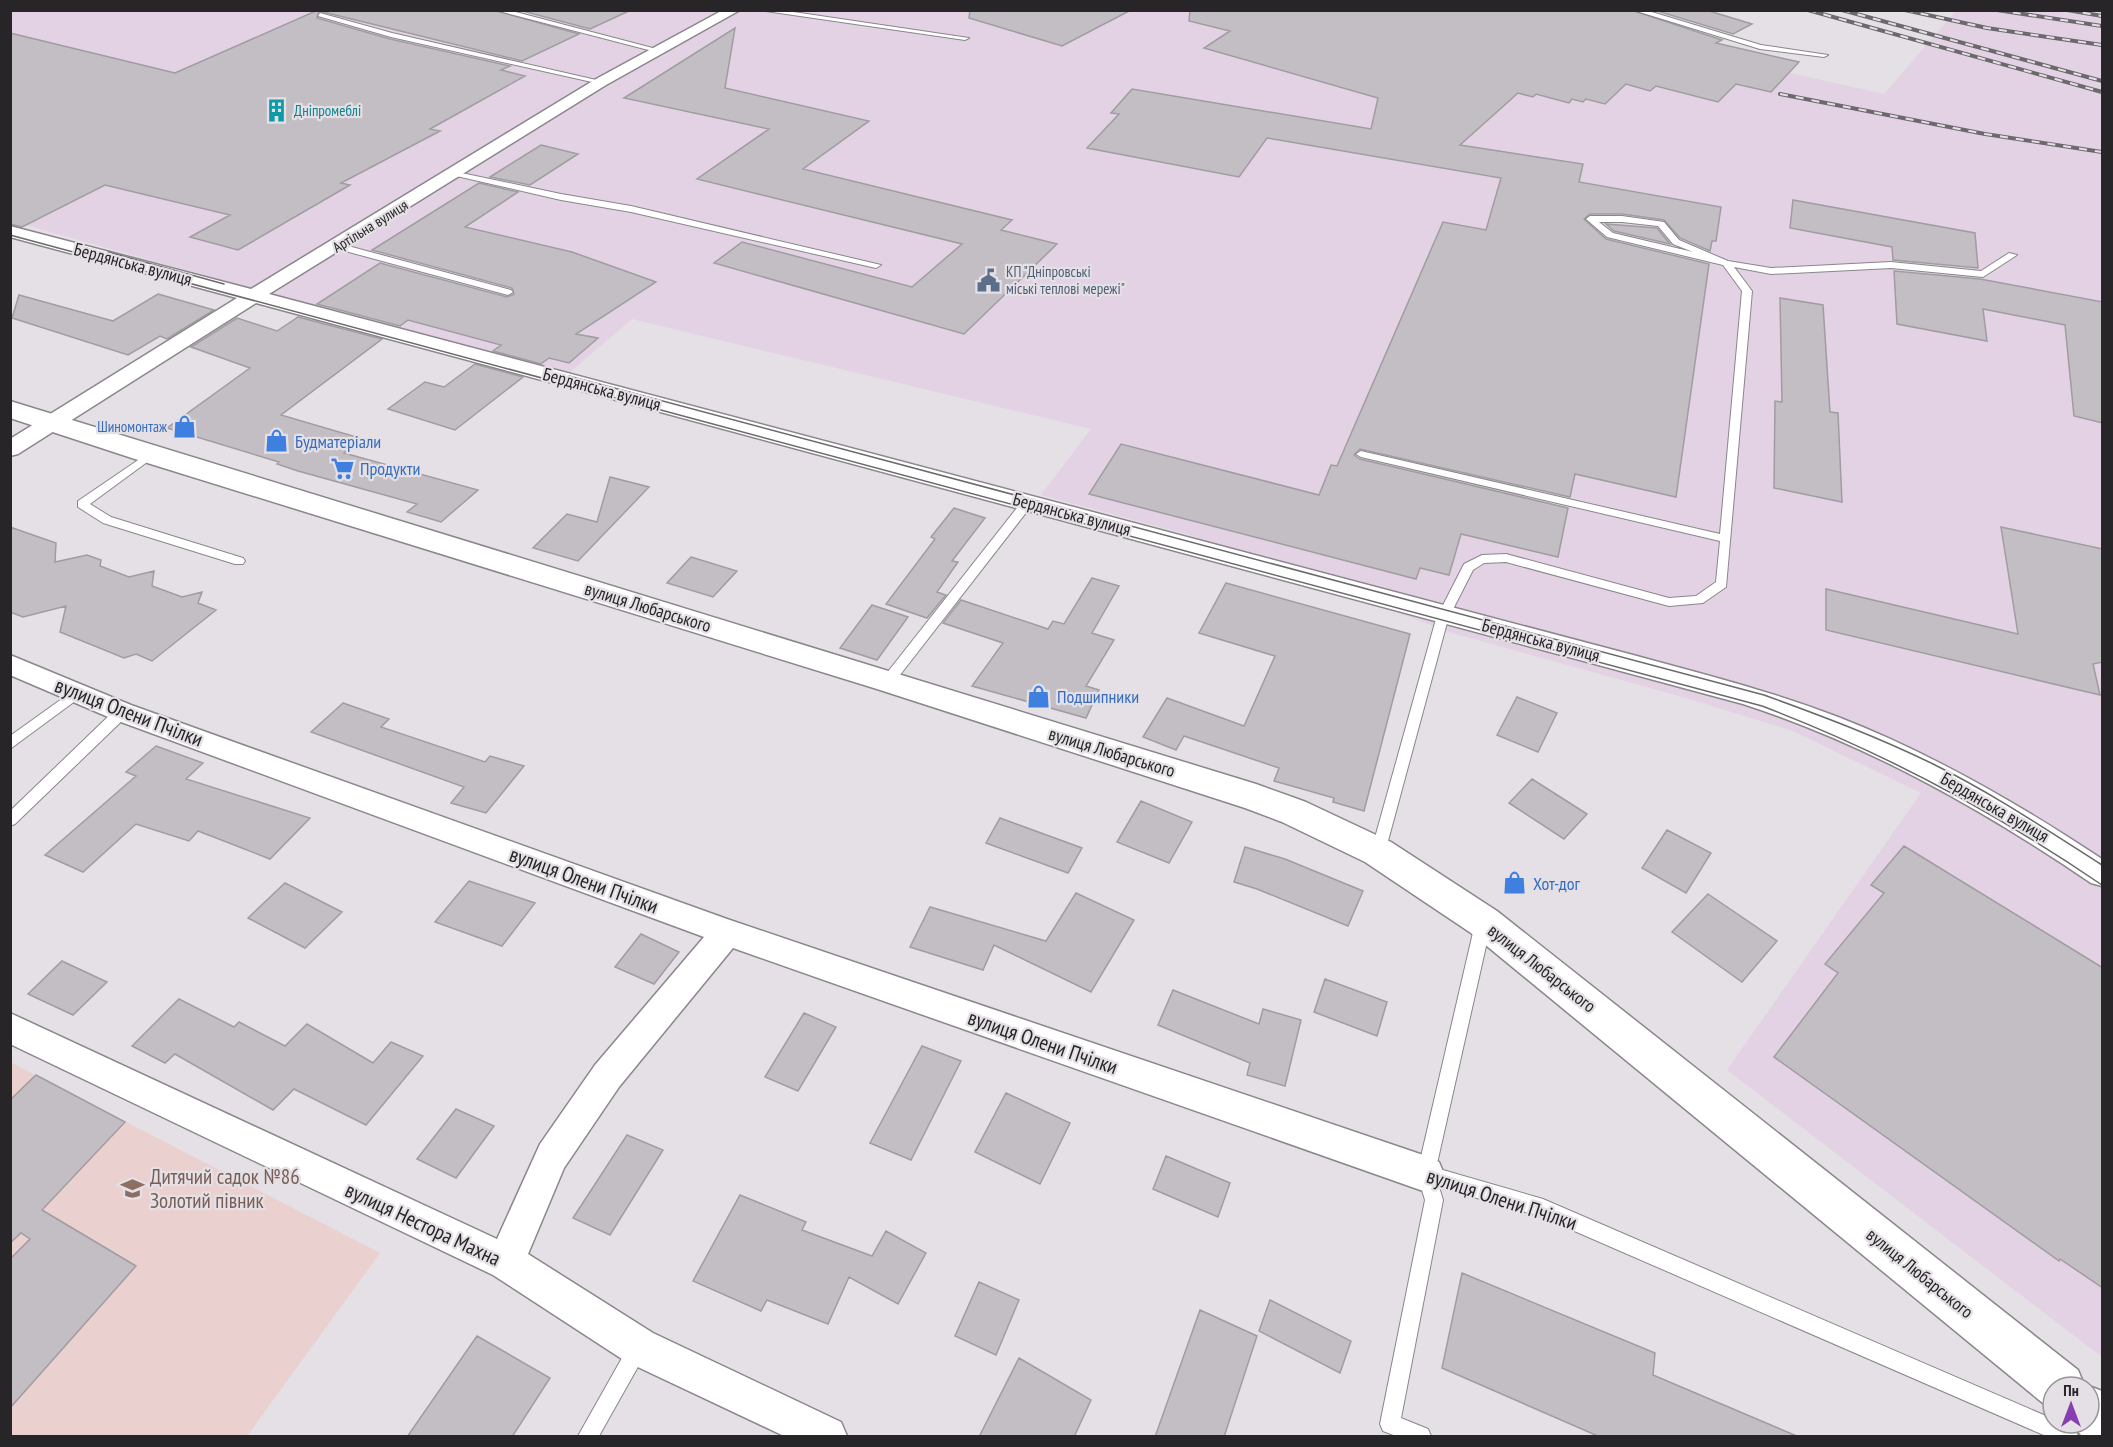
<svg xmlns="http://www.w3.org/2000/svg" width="2113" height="1447" viewBox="0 0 2113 1447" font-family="'PT Sans Narrow',sans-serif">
<rect width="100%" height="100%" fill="#e4e0e5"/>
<!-- industrial -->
<path fill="#e2d2e4" d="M11,10H1567L1719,57L1884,94L1955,12L1949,11H2102V1357L1727,1070L1921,793L1793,731L1686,698L1452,633L1186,534L1041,495L1091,429L632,319L569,373L332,311L11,221Z"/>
<!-- education -->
<path fill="#ebd0d0" d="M10,1062L380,1253L247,1436H11Z"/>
<!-- building -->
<path fill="#c2bec3" stroke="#a09ca1" stroke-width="1.5" d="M318,10H493L579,34L522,61L319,11L317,18L390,39L510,66L501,70L525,76L430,129L440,131L341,183L350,185L238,250L190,237L230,215L105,185L22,227L10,224V33L175,73Z
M519,10H631L590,29Z
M970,10H1131L1062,46L969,18Z
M1190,10H1631L1722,40L1716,43L1799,62L1771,92L1736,84L1718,102L1656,86L1650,91L1626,84L1605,104L1586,99L1583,102L1572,99L1569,103L1536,94L1533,97L1518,93L1460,145L1583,164L1579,182L1721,207L1716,241H1712L1710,251L1680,238L1664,220L1622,214H1590L1584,219L1606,239L1709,264L1676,497L1575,474L1570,497L1360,449L1354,455L1360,459L1568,508L1558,557L1461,534L1449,575L1420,568L1416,579L1089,494L1121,444L1319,495L1331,465L1337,466L1443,222L1486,230L1501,178L1267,138L1239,177L1087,148L1119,114L1111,113L1132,89L1371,129L1378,98L1204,48L1230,31L1189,21Z
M1654,10H1706L1752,24L1733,34Z
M735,28L725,88L869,121L803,169L1012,220L1001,230L1057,244L964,334L714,263L742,242L912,287L962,244L697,179L769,129L624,98Z
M541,145L578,154L530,185L490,177Z
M479,183L518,192L465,227L572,252L656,282L576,334L598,338L569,363L549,358L541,364L493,351L501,345L408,320L400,326L317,304L380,263L507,297L514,294L512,288L372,250Z
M1793,200L1975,233L1978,268L1893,260L1892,247L1790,228Z
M1606,224L1657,228L1670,244L1614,231Z
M1894,271L1980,279L2103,302V423L2074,416L2065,325L1983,309L1987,341L1897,324Z
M158,294L214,310L167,339L160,336L128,355L12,318L19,295L113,321Z
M1780,298L1823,305L1830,412L1838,413L1842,502L1774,488L1775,401L1782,402Z
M298,317L382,339L281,415L363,439L344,453L478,490L441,522L407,512L417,504L298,471L277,464L279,462L167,428L250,368L191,347L237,318L277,331Z
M475,364L523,377L455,430L388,409L425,382L444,387Z
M610,477L649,487L578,561L533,548L567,514L597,522Z
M954,508L985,518L952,561L958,562L937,592L946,595L927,618L886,604L935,539L931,537Z
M10,527L56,543L55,562L87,555L101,560L100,566L129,577L154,571L152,586L182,597L202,592L198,603L216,610L152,661L136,654L124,658L60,632L66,606L23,617L10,612Z
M2001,527L2103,549V662L2093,664L2100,695L1826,630V589L2018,634Z
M691,557L737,571L713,597L667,583Z
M1092,578L1119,586L1092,633L1114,640L1086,686L1099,690L1086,718L972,686L1003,643L943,623L961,600L1048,629L1053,621L1064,624Z
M1226,583L1410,634L1364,811L1333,802L1334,798L1274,781L1279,768L1184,736L1176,750L1143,737L1167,698L1244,726L1275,656L1199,633Z
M872,605L908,617L877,660L840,648Z
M1517,697L1557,713L1538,752L1497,735Z
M343,703L389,719L381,727L485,762L490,756L524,766L486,813L451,803L464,787L311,732Z
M156,746L203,763L186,779L310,818L270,859L198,831L189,841L136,824L83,872L45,855L136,776L126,772Z
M1532,779L1587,814L1564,839L1509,803Z
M1141,801L1192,822L1169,863L1117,842Z
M1000,818L1082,848L1068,873L986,843Z
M1667,830L1711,853L1686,893L1642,868Z
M1904,846L2103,968V1288L2060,1259L2059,1261L1774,1057L1838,973L1825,964L1884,893L1871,885Z
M1245,847L1285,859L1363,891L1348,926L1257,889L1234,882Z
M469,881L535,903L502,946L435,922Z
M285,883L342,912L305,948L248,918Z
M1076,893L1134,920L1091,992L994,945L983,970L910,947L930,907L1046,941Z
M1708,894L1777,941L1742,982L1672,932Z
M641,934L679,952L654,984L615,967Z
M62,961L107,982L73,1015L28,994Z
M1325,979L1387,1002L1377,1036L1314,1012Z
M1173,990L1259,1024L1263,1009L1301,1020L1285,1086L1247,1075L1250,1063L1158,1025Z
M179,999L234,1027L239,1022L285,1046L307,1024L373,1063L391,1042L423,1056L366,1125L294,1089L273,1110L175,1054L165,1063L132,1046Z
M804,1013L836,1027L798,1091L765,1077Z
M922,1046L961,1061L911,1160L870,1143Z
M36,1075L125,1122L42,1210L136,1266L10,1408V1259L30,1239L21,1233L10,1243V1100Z
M1006,1093L1070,1123L1040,1184L975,1152Z
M456,1109L494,1126L456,1178L417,1159Z
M627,1135L663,1150L610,1235L573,1218Z
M1166,1156L1230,1183L1218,1217L1153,1189Z
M740,1195L806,1222L802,1230L872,1256L886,1231L926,1253L898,1304L849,1277L828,1324L767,1300L761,1311L693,1281Z
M1462,1273L1655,1353L1653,1375L1799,1437H1600L1442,1368Z
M979,1282L1019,1300L996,1355L955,1336Z
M1270,1300L1351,1341L1340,1373L1259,1331Z
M1200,1310L1257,1336L1224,1437H1155Z
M477,1336L550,1378L512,1437H407Z
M1019,1358L1091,1400L1074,1437H979Z"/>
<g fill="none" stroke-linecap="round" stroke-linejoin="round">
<defs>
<path id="service" d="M495,10H508L664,51L660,53Z
M759,10H780L969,38L965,40Z
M1633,10H1645L1761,45L1828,55L1824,57L1760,49Z
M320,13L392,33L605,82L601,84L391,37L318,16Z
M452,171L561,194L631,206L881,265L876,268L631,212L561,200L452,175Z
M1622,216L1664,222L1679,240L1728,261L1771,268L1891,262L1981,271L2009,253L2017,255L1983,277L1891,268L1771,274L1734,267L1752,291L1726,587L1703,603L1669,606L1506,562L1484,563L1473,570L1448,619L1385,852L1383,856L1378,858L1373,856L1371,852L1436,619L1464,564L1482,555L1506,554L1669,598L1696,596L1716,582L1720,541L1361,457L1356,454L1361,451L1720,534L1742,291L1723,265L1607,237L1586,219L1590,216ZM1599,222H1622L1658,226L1673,244L1693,252L1613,233Z
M337,243L511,290L513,292L508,295L334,248L333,246Z
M150,452L154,453V457L90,504L111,517L243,558L245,561L243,564H235L103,523L78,507V501Z
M1028,498L1034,502L1032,505L893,684H883L881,681L883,678L1024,499Z
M77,688L84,693L82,696L10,749V736Z
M122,707L127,708L129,712L127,716L15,824L10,826V811L117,708Z
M1483,917L1488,919L1491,924L1436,1168L1543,1199L2053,1419V1423H2062L2075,1429L2078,1436H2046L1542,1217L1439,1187L1443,1200L1401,1418L1428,1429L1431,1436H1396L1383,1431L1380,1424L1425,1200L1417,1174L1475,924L1478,919Z
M638,1339L645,1342L648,1349L599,1436H578L631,1342Z"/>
<path id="minor" d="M723,10H740L606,85L269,294L1633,655C1702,674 1771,691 1838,717C1931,753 2019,804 2102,859V886L2091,883C1982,809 1869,745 1743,704L256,303L18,454L10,456V439L237,298L10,237V226L251,289L596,79Z
M10,655L131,705L727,919L1426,1156L1439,1162L1444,1174L1439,1186L1426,1192L733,948L619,1087L564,1168L528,1254L653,1333L841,1422L847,1436H784L625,1361L493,1275L10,1044V1013L497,1239L540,1144L595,1065L704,937L113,719L10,675Z"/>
<path id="secondary" d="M10,401L1256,784L1306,802L1391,842L1497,911L2078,1370L2085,1387H2053V1408L2044,1404L1471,933L1365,862L1282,822L1245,808L877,689L141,461L10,418Z
M2089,1386L2102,1391V1436H2082L2070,1423H2089V1387H2085Z"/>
</defs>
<!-- service casing -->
<use href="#service" stroke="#8a868c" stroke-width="2"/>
<!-- minor casing -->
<use href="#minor" stroke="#8a868c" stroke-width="3"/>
<!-- secondary casing -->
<use href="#secondary" stroke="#8a868c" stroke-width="3"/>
<!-- service -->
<use href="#service" fill="#fff" fill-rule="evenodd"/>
<!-- minor -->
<use href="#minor" fill="#fff" fill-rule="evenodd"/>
<!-- secondary -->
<use href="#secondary" fill="#fff" fill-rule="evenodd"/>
<!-- tram -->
<path stroke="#6c696c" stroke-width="1.5" d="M10,235L1762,706C1883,752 1995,812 2102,885
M108,252L224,284
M569,376L1764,695C1822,716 1878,737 1933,764C1992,793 2047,830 2102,865"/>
<defs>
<path id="rail" d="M1808,10L2102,92
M1842,10L2102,81
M1905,10L1987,28L2102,45
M1997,10L2102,26
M2067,10L2102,16
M1780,94L1985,134L2102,152"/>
</defs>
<!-- rail casing -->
<use href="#rail" stroke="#6c696c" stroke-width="4"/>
<!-- rail -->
<use href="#rail" stroke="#e4e0e5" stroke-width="2" stroke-dasharray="8" stroke-linecap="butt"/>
</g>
<!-- icons -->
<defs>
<symbol id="building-bare" viewBox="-9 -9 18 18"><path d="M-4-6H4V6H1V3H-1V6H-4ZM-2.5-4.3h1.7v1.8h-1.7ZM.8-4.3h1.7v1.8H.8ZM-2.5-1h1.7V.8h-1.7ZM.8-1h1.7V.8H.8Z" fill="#0f9aa8" stroke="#e4e0e5" stroke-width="2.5" paint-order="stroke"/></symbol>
<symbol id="civic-bare" viewBox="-9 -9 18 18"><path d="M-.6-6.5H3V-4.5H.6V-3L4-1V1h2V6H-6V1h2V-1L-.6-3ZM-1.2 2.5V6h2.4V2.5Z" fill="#5c6f8a" stroke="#e4e0e5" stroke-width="2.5" paint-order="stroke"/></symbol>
<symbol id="shop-bare" viewBox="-9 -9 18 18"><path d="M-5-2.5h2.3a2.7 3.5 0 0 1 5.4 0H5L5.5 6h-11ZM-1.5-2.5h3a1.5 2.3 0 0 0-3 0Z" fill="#3f7fe0" stroke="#e4e0e5" stroke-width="2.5" paint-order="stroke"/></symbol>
<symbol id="supermarket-bare" viewBox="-9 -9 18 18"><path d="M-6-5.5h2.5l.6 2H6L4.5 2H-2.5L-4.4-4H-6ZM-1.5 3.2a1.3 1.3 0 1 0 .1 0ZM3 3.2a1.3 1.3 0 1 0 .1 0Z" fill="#3f7fe0" stroke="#e4e0e5" stroke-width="2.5" paint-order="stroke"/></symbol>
<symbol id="school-bare" viewBox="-9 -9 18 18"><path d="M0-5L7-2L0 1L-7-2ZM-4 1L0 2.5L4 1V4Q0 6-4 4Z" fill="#8d6e63" stroke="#e4e0e5" stroke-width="2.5" paint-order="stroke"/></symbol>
</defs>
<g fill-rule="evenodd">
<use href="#building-bare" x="260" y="94" width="33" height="33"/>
<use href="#civic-bare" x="972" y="264" width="33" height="33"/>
<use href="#shop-bare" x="168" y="410" width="33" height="33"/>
<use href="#shop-bare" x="260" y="424" width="33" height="33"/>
<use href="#supermarket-bare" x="326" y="452" width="33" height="33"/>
<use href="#shop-bare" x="1022" y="680" width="33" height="33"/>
<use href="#shop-bare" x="1498" y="866" width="33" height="33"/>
<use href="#school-bare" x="116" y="1172" width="33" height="33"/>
</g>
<g text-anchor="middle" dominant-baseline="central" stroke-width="4.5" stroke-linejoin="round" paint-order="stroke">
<!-- far-culture labels -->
<g font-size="15" fill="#0d838f" stroke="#e4e0e5" text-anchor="start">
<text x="294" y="110">Дніпромеблі</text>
</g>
<!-- far-street labels -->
<g font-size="15" fill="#272527" stroke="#e4e0e5">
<text transform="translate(370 226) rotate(-32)">Артільна вулиця</text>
</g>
<!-- far-service labels -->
<g font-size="15" fill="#4e5e75" stroke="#e4e0e5" text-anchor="start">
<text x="1006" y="271">КП "Дніпровські<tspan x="1006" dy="17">міські теплові мережі"</tspan></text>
</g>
<!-- far-shop labels -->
<g font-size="15" fill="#366cbe" stroke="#e4e0e5" text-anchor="end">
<text x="167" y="426">Шиномонтаж</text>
</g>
<!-- street labels -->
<g font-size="18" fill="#272527" stroke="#e4e0e5">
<text transform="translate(133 264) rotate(15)">Бердянська вулиця</text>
<text transform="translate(602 389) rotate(15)">Бердянська вулиця</text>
<text transform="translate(1072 514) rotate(15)">Бердянська вулиця</text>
<text transform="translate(648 607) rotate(17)">вулиця Любарського</text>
<text transform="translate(1541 640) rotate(15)">Бердянська вулиця</text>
<text transform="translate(1112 752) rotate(17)">вулиця Любарського</text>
<text transform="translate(1995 807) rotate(30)">Бердянська вулиця</text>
<text transform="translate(1542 968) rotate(38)">вулиця Любарського</text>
<text transform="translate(1920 1273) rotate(39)">вулиця Любарського</text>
</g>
<!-- shop labels -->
<g font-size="18" fill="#366cbe" stroke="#e4e0e5" text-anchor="start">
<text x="295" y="441">Будматеріали</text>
<text x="360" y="468">Продукти</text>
<text x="1057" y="696">Подшипники</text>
<text x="1533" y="883">Хот-дог</text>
</g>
<!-- near-street labels -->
<g font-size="21" fill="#272527" stroke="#e4e0e5">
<text transform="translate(129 712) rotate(21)">вулиця Олени Пчілки</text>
<text transform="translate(584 880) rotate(20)">вулиця Олени Пчілки</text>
<text transform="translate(1043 1042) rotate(19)">вулиця Олени Пчілки</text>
<text transform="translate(1502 1199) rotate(18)">вулиця Олени Пчілки</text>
<text transform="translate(423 1224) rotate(25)">вулиця Нестора Махна</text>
</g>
<!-- near-education labels -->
<g font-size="21" fill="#785e54" stroke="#e4e0e5" text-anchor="start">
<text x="150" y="1176">Дитячий садок №86<tspan x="150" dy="24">Золотий півник</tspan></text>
</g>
</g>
<!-- border -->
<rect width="2113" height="1447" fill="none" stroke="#272527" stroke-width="24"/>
<!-- north arrow -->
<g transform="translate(2071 1405)"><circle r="28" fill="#e4e0e5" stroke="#989599" stroke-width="1.5"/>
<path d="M0-4.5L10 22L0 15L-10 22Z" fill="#863eb1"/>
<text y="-9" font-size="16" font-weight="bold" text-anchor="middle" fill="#272527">Пн</text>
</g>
</svg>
